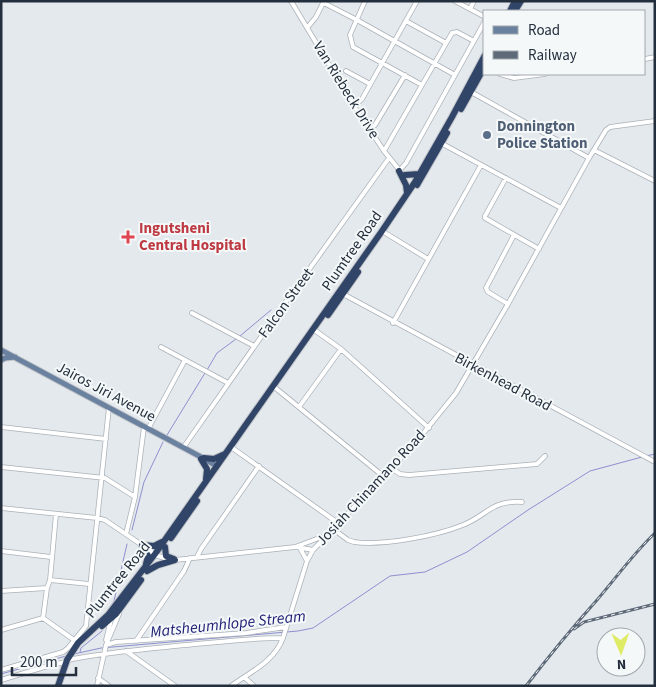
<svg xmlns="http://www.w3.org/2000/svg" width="656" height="687" viewBox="0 0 656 687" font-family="'Source Sans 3',sans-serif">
<rect width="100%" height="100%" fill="#e4e9ed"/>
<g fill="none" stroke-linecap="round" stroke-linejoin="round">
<!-- stream -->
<path stroke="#8f8fce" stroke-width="1" d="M240,336L271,310
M207,370L217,353L236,339
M167,435L205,373
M646,456L655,454
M132,530L144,482L163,442
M108,610L114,601L127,544
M80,652L81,648L102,631
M74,654L101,648L298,631L313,628L390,576L425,572L467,552L528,510L590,471L642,457
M1,674L66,656"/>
<defs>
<path id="minor" d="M291,1L354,106L384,151L401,172
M365,1L350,35L353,47L422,85
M455,1L485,17
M324,3L357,20L455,75
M470,9L474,1
M406,21L446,43
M307,28L316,17L324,1
M645,59L655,57
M346,71L370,84
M500,74L514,78L545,74
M471,92L589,158
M354,106L362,99L417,1
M370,129L375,125L405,75
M439,142L561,208
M594,150L655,181
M384,151L452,33L457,32L474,41
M399,171L406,163L485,21
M506,178L485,216V218L539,249
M382,231L428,259
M343,294L655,462
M508,304L488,292L486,288L514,235
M192,313L254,346
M393,323L481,165
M313,329L341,349L429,428
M161,347L228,383
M273,386L383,476
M299,407L341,349
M1,427L106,439
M148,429L185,360
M231,447L338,523
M183,448L280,310L389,158
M1,467L105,478L135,497
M391,468L400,474L409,475L537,464L545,456
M1,508L97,518L105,520L158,556L168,559
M333,529L348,540L354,542C382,546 436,536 463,525C488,515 491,500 522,502
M126,534L135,497L144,427
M297,547L313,550
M300,548L307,561
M1,551L51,557
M197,557L201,549L259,466
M175,560L295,547L327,535
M50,580L89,584
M1,591L47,588
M43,618L74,640
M86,626L109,407
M1,630L43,618L47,588L50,580L56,514
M106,640L111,620
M136,641L184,571L190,558
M106,645L116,642L246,633L286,627
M126,651L175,686
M67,660C106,652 146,649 186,645C218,642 251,638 283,638
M1,670L63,652L68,648L86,626
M244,677L254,686
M98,678L109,686
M1,680L51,665L66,662
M97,686L106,645L119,614
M231,686C250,672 274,662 283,638L307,561L313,550L417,441L456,393L508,304L589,158L606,130L610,127L655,121"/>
<path id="major" d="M1,350L201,457L215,465L216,468
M1,360L5,358L15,357"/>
<path id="highway" d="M510,11L515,1
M515,11L521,1
M461,109L485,66
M399,171L406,185L407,193
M405,175L419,174
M417,185L447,133
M328,315L358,272
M204,458L214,459L225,454
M201,459L207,469L206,479
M171,538L197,501
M142,545L148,556L146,564
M142,545L154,546L162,542
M165,547L166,556L174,559
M147,571L158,565L175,560
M102,626L116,614L141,580
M58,686L67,660L78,643L108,615L155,554L382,231L415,182L452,117L485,55"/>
</defs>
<!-- minor casing -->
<use href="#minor" stroke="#aab1b8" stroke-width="5.5"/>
<!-- major casing -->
<use href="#major" stroke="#c2c5c9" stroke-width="7"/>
<!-- highway casing -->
<use href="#highway" stroke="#c2c5c9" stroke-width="8"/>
<!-- minor -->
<use href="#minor" stroke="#fff" stroke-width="4"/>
<!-- major -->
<use href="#major" stroke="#6b81a0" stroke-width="5"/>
<!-- highway -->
<use href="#highway" stroke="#314568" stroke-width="6"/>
<defs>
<path id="rail" d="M574,629L584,622L655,604
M526,686C549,656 572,628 597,600C616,578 633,554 655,533"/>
</defs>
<!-- rail casing -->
<use href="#rail" stroke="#5f6a79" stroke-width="3"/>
<!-- rail -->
<use href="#rail" stroke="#f4f8f9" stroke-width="1" stroke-dasharray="4" stroke-linecap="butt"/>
</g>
<!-- markers -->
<circle fill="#5c6f8a" stroke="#f4f8f9" stroke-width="2" cx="487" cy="135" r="5"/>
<path fill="#e0444e" stroke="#f4f8f9" stroke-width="2" d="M125.5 229.5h5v5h5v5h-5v5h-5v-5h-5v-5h5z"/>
<g text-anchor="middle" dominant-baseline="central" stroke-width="4" stroke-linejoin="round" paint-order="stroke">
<!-- street labels -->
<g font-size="15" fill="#242f3d" stroke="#f4f8f9">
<text transform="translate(346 90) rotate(58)">Van Riebeck Drive</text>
<text transform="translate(352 251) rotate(-55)">Plumtree Road</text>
<text transform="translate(286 303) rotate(-54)">Falcon Street</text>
<text transform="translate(503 382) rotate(28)">Birkenhead Road</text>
<text transform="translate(106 392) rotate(28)">Jairos Jiri Avenue</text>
<text transform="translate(371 488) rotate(-47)">Josiah Chinamano Road</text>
<text transform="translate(118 580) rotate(-51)">Plumtree Road</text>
</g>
<!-- service labels -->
<g font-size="15" font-weight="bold" fill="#4e5e75" stroke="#f4f8f9" text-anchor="start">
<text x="497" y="126">Donnington<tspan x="497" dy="17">Police Station</tspan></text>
</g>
<!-- health labels -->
<g font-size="15" font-weight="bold" fill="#be3a42" stroke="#f4f8f9" text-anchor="start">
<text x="139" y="228">Ingutsheni<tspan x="139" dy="17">Central Hospital</tspan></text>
</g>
<!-- water labels -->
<g font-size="16" font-style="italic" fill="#222177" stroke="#f4f8f9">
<text transform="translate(228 624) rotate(-6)">Matsheumhlope Stream</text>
</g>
</g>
<!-- border -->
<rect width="656" height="687" fill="none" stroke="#242f3d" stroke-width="5"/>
<!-- legend -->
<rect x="483" y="10" width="162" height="65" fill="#f4f8f9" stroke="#a1a8ae"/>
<rect x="493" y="26" width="25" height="8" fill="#6b81a0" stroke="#a1a8ae"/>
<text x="528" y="35" font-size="15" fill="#242f3d">Road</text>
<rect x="493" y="51" width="25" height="8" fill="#5f6a79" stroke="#a1a8ae"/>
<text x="528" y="60" font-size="15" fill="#242f3d">Railway</text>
<!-- north arrow -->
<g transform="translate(621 652) rotate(178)"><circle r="24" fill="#f4f8f9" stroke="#a1a8ae"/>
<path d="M0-4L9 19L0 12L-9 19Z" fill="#deeb64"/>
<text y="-8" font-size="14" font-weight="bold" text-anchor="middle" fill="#242f3d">N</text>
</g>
<!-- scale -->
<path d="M12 667v8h64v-8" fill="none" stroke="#242f3d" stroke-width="2.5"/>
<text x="20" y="667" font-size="15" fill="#242f3d" stroke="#f4f8f9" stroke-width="4" paint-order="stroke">200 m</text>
</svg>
